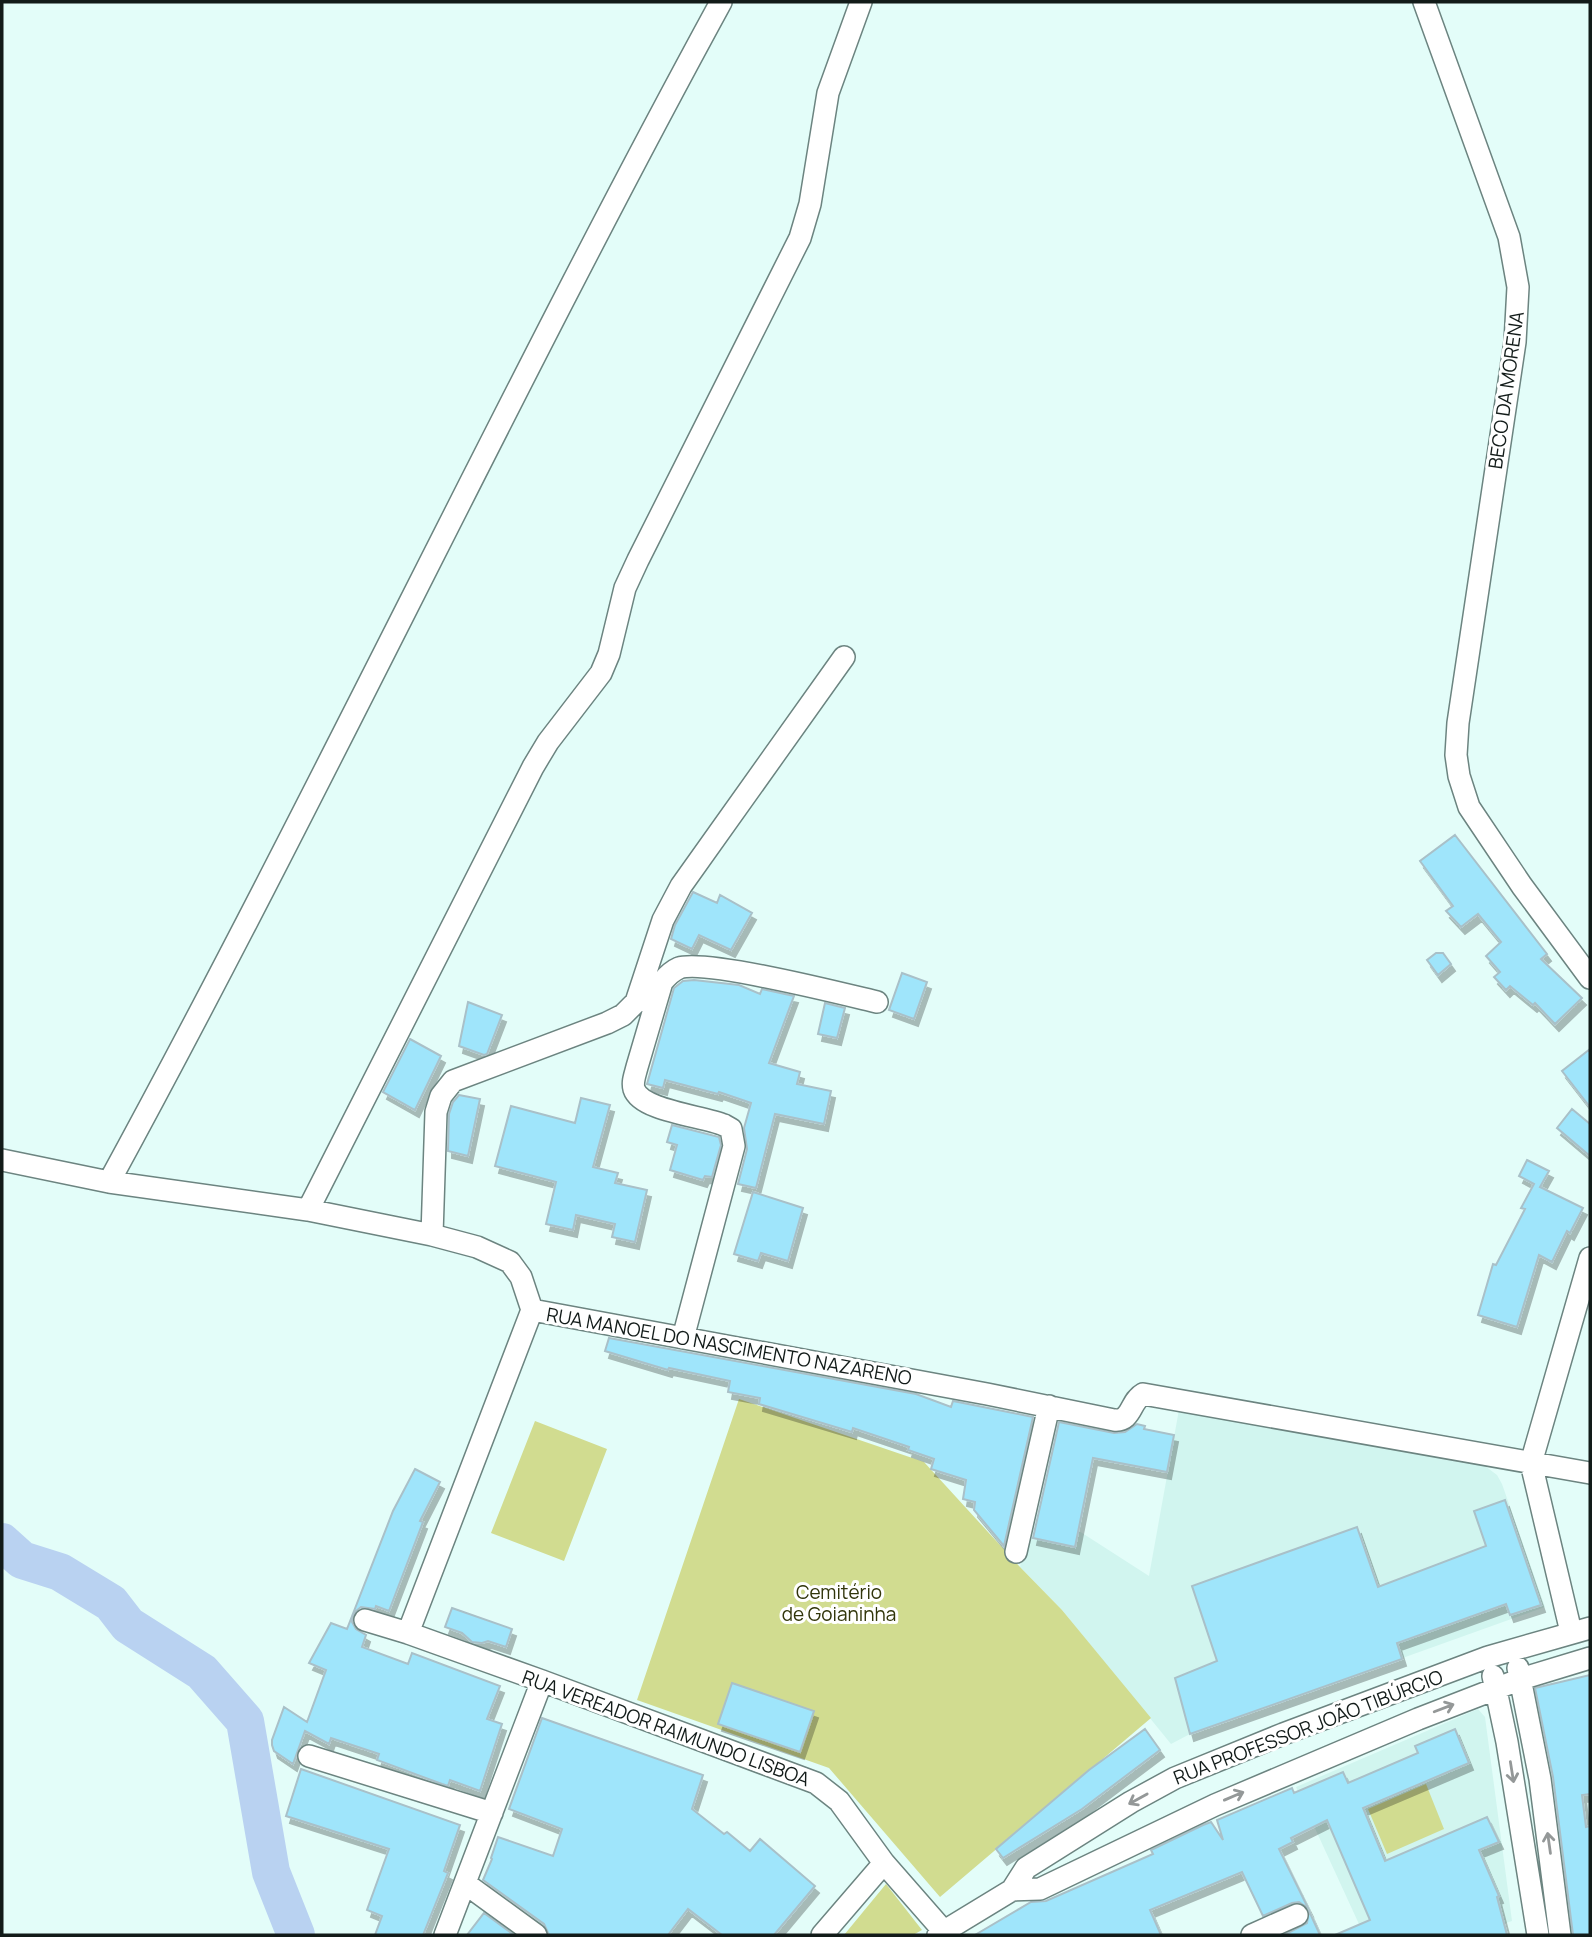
<svg xmlns="http://www.w3.org/2000/svg" width="1592" height="1937" viewBox="0 0 1592 1937" font-family="Manrope,sans-serif">
<defs>
<filter id="shadow"><feDropShadow dx="4" dy="7" stdDeviation="0" flood-color="#0004"/></filter>
</defs>
<rect width="100%" height="100%" fill="#e3fdf9"/>
<!-- built -->
<path fill="#d1f5ef" d="M1180,1404L1481,1463L1497,1475L1502,1484L1545,1607L1190,1734L1171,1744L1062,1610L1020,1567L1026,1536L1075,1547L1079,1531L1149,1576Z
M1478,1709L1485,1717L1512,1921L1469,1935H1364L1296,1787Z"/>
<!-- green -->
<path fill="#d1dc90" d="M739,1399L924,1462L1020,1567L1062,1610L1151,1718L940,1897L829,1768L637,1700Z
M535,1421L607,1449L564,1561L491,1533Z
M1426,1784L1444,1829L1387,1854L1368,1809Z
M886,1884L922,1930L913,1935H844Z"/>
<g fill="none" stroke-linecap="round" stroke-linejoin="round">
<!-- river -->
<path stroke="#b9d2f1" stroke-width="38" d="M2,1542L22,1560L60,1572L111,1603L128,1625L202,1672L245,1721L271,1872L296,1935"/>
</g>
<!-- building -->
<path fill="#9fe5fb" stroke="#a9c0c8" stroke-width="2" filter="url(#shadow)" d="M1455,835L1547,954L1541,959L1582,998L1555,1024L1535,1003L1533,1005L1510,986L1506,990L1494,977L1500,972L1486,956L1501,942L1478,914L1461,927L1446,911L1453,906L1420,861Z
M693,892L717,903L720,895L752,913L731,950L699,935L692,949L671,939L675,925Z
M1436,953H1443L1451,964L1438,975L1427,960Z
M902,973L927,982L914,1019L889,1010Z
M694,980L739,985L760,994L762,989L794,996L769,1063L800,1072L797,1084L831,1091L824,1124L775,1114L756,1188L738,1184L747,1149L744,1128L751,1103L719,1092L718,1094L665,1080L663,1088L647,1084L674,988L683,981Z
M468,1002L502,1015L487,1054L484,1055L459,1046Z
M825,1003L845,1008L837,1038L818,1034Z
M410,1039L441,1056L415,1110L383,1092Z
M1590,1049V1107L1562,1071Z
M459,1095L480,1099L468,1156L448,1151L449,1114L453,1102Z
M581,1098L610,1105L593,1167L618,1173L615,1183L647,1190L635,1242L612,1237L615,1224L576,1215L573,1230L546,1224L556,1182L495,1166L511,1106L575,1123Z
M1572,1109L1590,1124V1156L1557,1128Z
M672,1125L719,1137L721,1145L712,1177L705,1176L703,1180L670,1170L677,1145L667,1142Z
M1527,1160L1549,1171L1540,1187L1583,1208L1570,1233L1567,1231L1552,1262L1539,1255L1517,1327L1478,1315L1493,1264L1496,1265L1525,1209L1521,1208L1534,1184L1519,1176Z
M753,1192L803,1208L788,1261L761,1253L758,1261L734,1254Z
M609,1338L916,1394L951,1407L953,1401L1033,1417L1004,1546L974,1510L975,1502L963,1499L966,1480L931,1469L934,1459L908,1450L909,1447L853,1428L852,1432L759,1404L760,1398L728,1392L730,1381L669,1368L668,1370L605,1351Z
M1059,1422L1114,1433L1125,1432L1137,1424L1145,1426L1144,1429L1174,1435L1167,1472L1093,1458L1075,1547L1033,1538Z
M415,1469L440,1482L420,1521L423,1522L389,1611L376,1606L375,1609L361,1607L356,1611L352,1622L356,1629L366,1635L362,1647L408,1664L412,1653L500,1686L487,1719L502,1724L480,1791L450,1780L448,1786L442,1784L377,1760L379,1754L331,1738L329,1744L305,1731L293,1764L274,1751L272,1745V1740L284,1707L307,1722L326,1670L309,1663L331,1623L347,1629L393,1511Z
M1505,1500L1541,1605L1510,1615L1506,1604L1397,1643L1402,1659L1190,1734L1175,1678L1217,1661L1192,1586L1357,1527L1378,1587L1486,1546L1474,1511Z
M452,1608L512,1629L506,1647L488,1641L482,1643L472,1642L462,1633L445,1627Z
M1590,1675V1794L1582,1795L1586,1827L1590,1826V1935H1573L1553,1777L1535,1688Z
M732,1683L814,1711L800,1752L718,1724Z
M542,1718L703,1775L692,1809L724,1834L727,1832L750,1851L760,1839L815,1886L774,1935H722L688,1909L668,1935H549L544,1924L483,1880L492,1859L491,1858L498,1837L553,1856L562,1829L509,1809Z
M1145,1729L1160,1750L1082,1809L1003,1858L996,1849L1089,1770Z
M1455,1729L1469,1763L1363,1808L1385,1861L1487,1817L1499,1842L1479,1850L1499,1896L1497,1897L1507,1935H1335L1370,1920L1327,1820L1291,1838L1293,1842L1279,1849L1308,1908L1299,1902L1292,1903L1263,1916L1242,1872L1150,1910L1161,1935H975L1031,1902L1046,1901L1153,1854L1151,1850L1203,1825L1211,1822L1223,1840L1217,1820L1292,1788L1294,1793L1343,1772L1348,1783L1418,1753L1415,1746Z
M301,1769L460,1825L444,1871L448,1873L423,1935H375L382,1916L367,1910L389,1849L286,1816Z
M1309,1911L1320,1935H1284L1307,1923Z
M484,1913L514,1935H467Z"/>
<g fill="none" stroke-linecap="round" stroke-linejoin="round">
<defs>
<path id="minor" d="M1424,2L1509,237L1518,287L1515,342L1458,723L1456,755L1459,776L1469,807L1522,886L1590,978
M2,1160L109,1182L308,1210L432,1235L477,1247L510,1262L521,1277L532,1310
M109,1182C321,793 509,391 721,2
M308,1210L533,767L548,742L601,673L609,654L625,588L638,560L800,238L810,204L828,93L861,2
M432,1235L436,1112L441,1096L453,1081L607,1023L623,1015L636,1002L663,920L681,886L844,657
M532,1310L987,1394L1114,1420C1132,1422 1130,1401 1143,1394L1590,1473
M683,1338L734,1146L731,1129L724,1125C703,1116 641,1111 634,1089C632,1082 635,1075 637,1067L662,982C667,976 672,971 679,968C705,959 843,994 877,1002
M1016,1552L1049,1406
M365,1620L408,1633L542,1681L816,1783L839,1801L884,1863L947,1935
M1571,1632L1531,1463L1590,1258
M408,1633L532,1310
M1518,1668L1540,1779L1560,1935
M1493,1676L1507,1742L1538,1935
M309,1756L492,1813
M466,1884L536,1935
M1012,1890L1040,1889L1215,1805L1418,1719L1521,1679L1590,1658
M445,1935L542,1681
M822,1935L884,1863
M938,1935L1012,1890L1026,1868L1131,1802L1175,1778L1283,1734L1488,1657L1590,1628
M1252,1935L1297,1915"/>
</defs>
<!-- minor casing -->
<use href="#minor" stroke="#6c8480" stroke-width="24"/>
<!-- minor -->
<use href="#minor" stroke="#fff" stroke-width="21"/>
</g>
<!-- one-way arrows -->
<defs><path id="oneway-shaft" d="M-6 0H5M1.5-3L5.5 0L1.5 3" fill="none" stroke-width="1.6" stroke-linecap="round" stroke-linejoin="round" transform="scale(1.75)"/></defs>
<g stroke="#949898">
<use href="#oneway-shaft" transform="translate(1444 1708) rotate(-21)"/>
<use href="#oneway-shaft" transform="translate(1512 1772) rotate(81)"/>
<use href="#oneway-shaft" transform="translate(1234 1796) rotate(-23)"/>
<use href="#oneway-shaft" transform="translate(1138 1799) rotate(151)"/>
<use href="#oneway-shaft" transform="translate(1549 1843) rotate(-98)"/>
</g>
<g text-anchor="middle" dominant-baseline="central" stroke-width="6" stroke-linejoin="round" paint-order="stroke">
<!-- street labels -->
<g font-size="19" fill="#121b19" stroke="#fff">
<text transform="translate(1506 390) rotate(-82)">BECO DA MORENA</text>
<text transform="translate(729 1346) rotate(10)">RUA MANOEL DO NASCIMENTO NAZARENO</text>
<text transform="translate(1308 1727) rotate(-21)">RUA PROFESSOR JOÃO TIBÚRCIO</text>
<text transform="translate(666 1728) rotate(20)">RUA VEREADOR RAIMUNDO LISBOA</text>
</g>
<!-- park labels -->
<g font-size="19" fill="#31350a" stroke="#fff">
<text x="839" y="1592">Cemitério<tspan x="839" dy="22">de Goianinha</tspan></text>
</g>
</g>
<!-- border -->
<rect width="1592" height="1937" fill="none" stroke="#121b19" stroke-width="7"/>
</svg>
